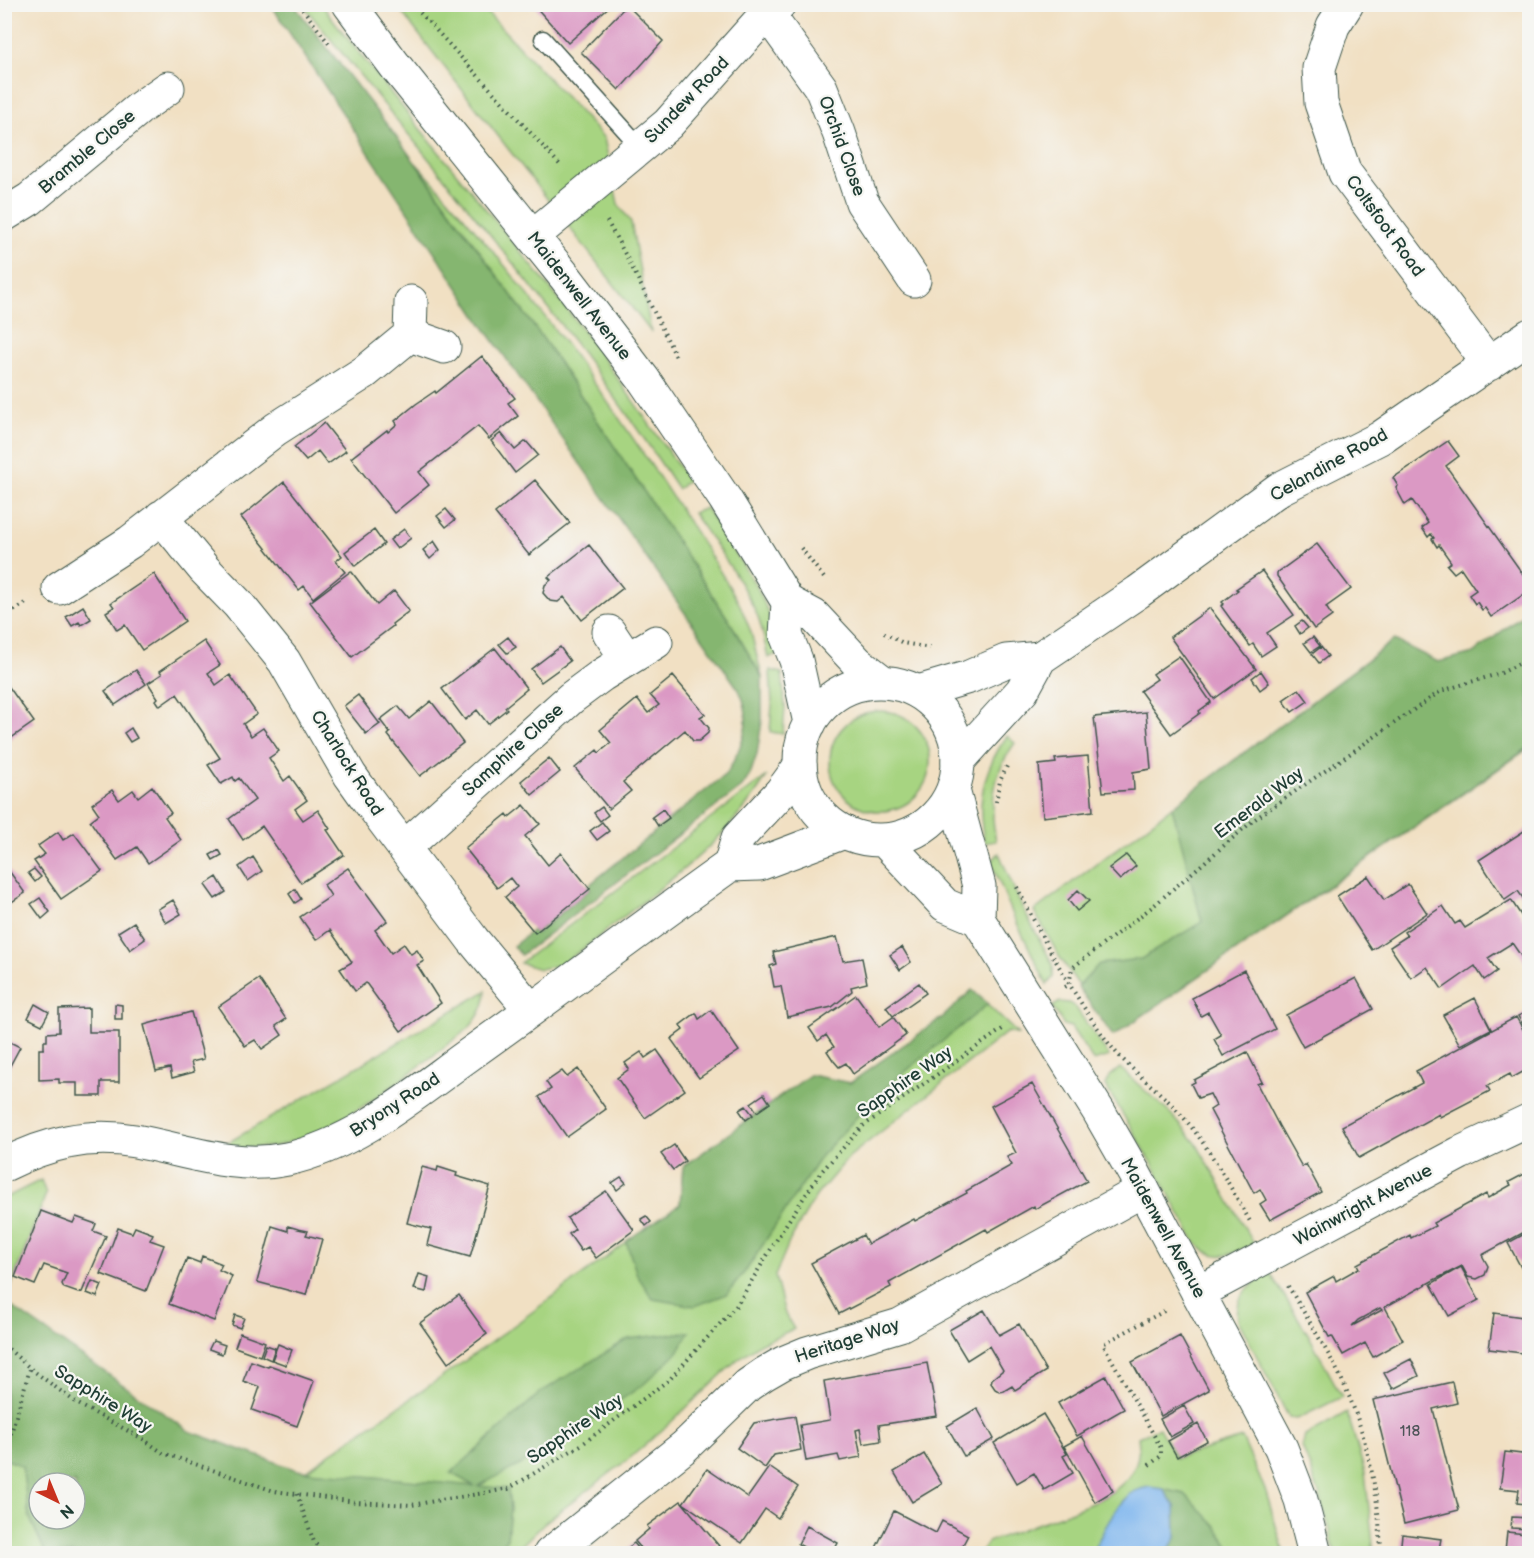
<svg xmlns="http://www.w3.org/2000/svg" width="1534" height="1558" viewBox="0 0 1534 1558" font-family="'Balsamiq Sans',sans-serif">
<rect width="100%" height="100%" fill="#f6f6f2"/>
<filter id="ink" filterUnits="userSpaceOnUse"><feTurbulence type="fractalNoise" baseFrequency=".0167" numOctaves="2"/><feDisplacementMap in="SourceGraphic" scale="12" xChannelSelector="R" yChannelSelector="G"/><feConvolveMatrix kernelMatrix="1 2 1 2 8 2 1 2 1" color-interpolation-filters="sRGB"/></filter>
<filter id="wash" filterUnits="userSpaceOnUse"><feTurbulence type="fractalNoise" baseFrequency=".008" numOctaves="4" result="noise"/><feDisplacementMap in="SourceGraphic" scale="24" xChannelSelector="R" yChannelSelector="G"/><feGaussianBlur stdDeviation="1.35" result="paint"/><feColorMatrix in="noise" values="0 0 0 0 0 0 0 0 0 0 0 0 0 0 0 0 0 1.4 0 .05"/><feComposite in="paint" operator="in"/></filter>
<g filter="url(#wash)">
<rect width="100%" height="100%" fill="#f1e0c3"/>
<!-- green -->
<path fill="#a7d481" stroke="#63885a" stroke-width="1.5" d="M303,5H322C396,103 476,195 553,292C601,352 644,417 688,480L678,489C566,318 431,164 303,5Z
M396,5H484L482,7L604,138L618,204L631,222L651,332Z
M416,163C504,258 583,363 655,471C684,515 714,559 740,605L751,632L762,677L730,622L546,343Z
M706,508L757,587L770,616L779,653L768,658C765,645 763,630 758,617C742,580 716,546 693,513Z
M1529,610V748L1113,1036L1059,956L1034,911L1394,640L1438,662L1474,653Z
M770,670L782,673L785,707L783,734L770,732L772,704Z
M830 761a50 50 0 1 1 100 0a50 50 0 1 1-100 0Z
M1007,736L1015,743C993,772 989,806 996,841L985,843C975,804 984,768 1007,736Z
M767,776C731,836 673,879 618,921C599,936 580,953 559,965L540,969L520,963Z
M999,853L1020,903L1053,965V977L1047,985L1013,915L991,862Z
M972,990L1019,1035L1009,1032L1006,1033L849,1157L816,1196L790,1240L775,1276L785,1314L794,1329L761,1343L737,1360L669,1424L630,1458L543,1524L514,1553H496L507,1538L510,1508L504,1489L306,1471C354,1436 403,1404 452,1370C529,1316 603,1258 680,1204L683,1167L810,1075L850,1083L943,1017Z
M486,991C485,1007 478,1018 468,1029C413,1070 342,1132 275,1146C257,1149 237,1147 219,1148Z
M1060,1002L1069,1003L1076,1008L1109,1056L1094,1061L1092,1059L1071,1027L1064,1025L1052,1007Z
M1120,1068L1172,1115L1196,1143L1254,1244C1231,1255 1215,1264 1195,1242L1151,1161L1105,1085L1109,1077Z
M41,1180L46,1194L5,1302V1198Z
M1270,1273L1308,1334L1342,1397L1297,1419L1289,1418L1238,1320C1234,1294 1251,1284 1270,1273Z
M1347,1412L1365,1473L1374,1553H1335C1327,1516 1317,1482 1302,1447L1305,1436Z
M1159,1428L1176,1458L1242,1438L1266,1492L1284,1553L980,1554L988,1542C1009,1534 1031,1526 1053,1518C1090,1504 1146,1489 1138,1437Z
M5,1459L22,1465L29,1516L46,1553L5,1554Z"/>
<!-- forest -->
<path fill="#85b66f" stroke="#527a52" stroke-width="1.5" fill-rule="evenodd" d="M271,5H294L398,139L546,343L730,622L762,677V721L757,754L750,775L742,787L521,955L513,946L533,930L536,933L590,889L588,886L727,773C743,745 754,720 739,690L484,327Z
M1529,610V747L1113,1036L1078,987L1099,964L1141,959L1202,922L1172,807L1394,640L1438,662L1474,653Z
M972,990L988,1004L877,1095L821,1156L747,1269L727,1294L695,1306L653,1299L637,1275L626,1241L680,1204L683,1167L810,1075L850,1083L943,1017Z
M5,1302L189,1431L297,1470L474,1486L451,1473L541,1392L628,1339L689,1332L678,1352L644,1384L540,1455L478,1486L508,1489L510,1508L507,1538L496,1553L46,1554L29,1516L22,1466L5,1459ZM39,1483H75V1519H39Z
M1163,1489L1185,1494L1216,1526L1233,1553H1166L1176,1538L1175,1506Z"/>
<!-- water -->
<path fill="#7fb6ee" stroke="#4f7a91" stroke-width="1.5" d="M1149,1487L1163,1489L1175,1506L1176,1538L1166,1553H1092C1101,1536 1117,1500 1135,1491C1139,1489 1145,1488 1149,1487Z"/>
<g id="blocks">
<!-- building -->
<path fill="#db99c4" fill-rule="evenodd" d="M533,4H612L568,43Z
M627,5L663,41L619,90L581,52Z
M482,356L515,398L508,403L518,416L489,439L478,426L419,472L429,485L394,513L351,458L387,430L388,432L397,424L395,421L416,404L435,391L436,393Z
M324,423L346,451L328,464L318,451L306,461L294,447Z
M501,433L515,450L526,441L538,455L515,473L491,441Z
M1448,441L1459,456L1446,466L1530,584V590L1491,617L1485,608L1482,610L1477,602L1475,604L1469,595L1476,590L1461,568L1454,573L1447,565L1451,562L1439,545L1437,547L1432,539L1434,538L1431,534L1428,537L1422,528L1428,523L1412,500L1405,505L1396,488L1398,486L1393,478Z
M535,480L570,523L529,555L495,513Z
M284,482L342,556L336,561L345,572L313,598L304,586L299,590L241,517Z
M446,509L455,520L446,527L437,516Z
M404,529L411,538L397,549L390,540Z
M374,530L384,544L355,566L345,552Z
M434,541L440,550L430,559L423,550Z
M1317,544L1351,589L1326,607L1332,616L1314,629L1277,576V573Z
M589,545L623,588L582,620L564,597L558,602L550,601L543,593L545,585L551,580L548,577Z
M351,571L377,605L394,591L409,611L392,624L393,626L352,657L310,602Z
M1262,571L1294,615L1267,633L1276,646L1261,656L1253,644L1250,646L1221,606L1224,604L1222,602L1238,590L1236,589Z
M154,574L185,621L142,650L125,625L117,630L106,612L114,607L111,603Z
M83,606L91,619L81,625L79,622L72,626L66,617Z
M1210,608L1256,669L1214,699L1170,637Z
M1302,621L1308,628L1300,634L1295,626Z
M508,637L516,647L507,653L499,644Z
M1313,637L1320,646L1311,652L1304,643Z
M204,641L220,665L208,673L216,685L230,675L257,714L243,724L251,736L263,728L279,751L269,758L284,781L290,776L307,800L295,809L303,820L318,810L330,829L327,830L344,855L301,883L262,826L243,840L229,819L255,800L239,778L235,781L233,777L221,784L208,765L220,758L177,694L160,706L156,700L158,698L148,683L162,674L160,671Z
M560,647L570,661L541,682L531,669Z
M1321,647L1328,656L1319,663L1312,654Z
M495,648L527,689L505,707L507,709L488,724L477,710L465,720L442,689Z
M1179,656L1211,702L1199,711L1200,713L1171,734L1140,691L1157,679L1153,674Z
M136,670L146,684L115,705L105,691Z
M1261,671L1269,683L1260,690L1252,678Z
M673,676L705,714L700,717L709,728L708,733L699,741H693L685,730L623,782L631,791L609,809L575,768L597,750L599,753L611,743L600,730L637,699L648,713L659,705L650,695Z
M4,680L34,722L4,743Z
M1299,689L1308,701L1292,712L1283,700Z
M358,695L380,724L366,734L344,706Z
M431,701L463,743L420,776L388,735L390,733L380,720L398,706L409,719Z
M1146,712L1151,769L1133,772L1134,790L1103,792L1094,717Z
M131,728L137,738L130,742L124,733Z
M1088,756L1093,811L1043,817L1039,765L1056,763L1055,759Z
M549,758L560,772L532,795L521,781Z
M152,786L171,813L165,817L181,840L148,863L137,847L117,860L90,821L99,814L92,804L112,790L119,800L133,790L138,797Z
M524,805L540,824L525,836L548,865L561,853L590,889L535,933L505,897L517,887L510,878L497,888L465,848L507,814L509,817Z
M602,807L608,815L600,821L594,813Z
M663,809L669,818L658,826L652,817Z
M602,822L609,831L597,840L590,831Z
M1527,829L1530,832V908L1518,891L1505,900L1479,860Z
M58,832L63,840L74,833L102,871L61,899L34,861L45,854L38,846Z
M219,850L222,855L213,860L210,855Z
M1126,855L1136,866L1120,880L1109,868Z
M253,857L262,871L248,881L239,867Z
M4,864L25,893L4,907Z
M348,868L387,921L375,930L391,953L404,944L411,954L417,950L424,961L417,965L441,1003L401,1031L366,983L355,991L340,969L352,962L330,930L316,940L300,917L331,896L324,885Z
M34,869L41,877L35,882L28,873Z
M1368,876L1384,900L1408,884L1427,913L1372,950L1337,896Z
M217,877L226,892L215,899L205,885Z
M295,889L301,899L295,903L289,894Z
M1078,890L1089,901L1077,911L1068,900Z
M40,898L50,912L42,919L31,904Z
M173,900L181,914L166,923L158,909Z
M1511,900L1530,929V969L1512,943L1488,958L1497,971L1484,980L1475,966L1442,989L1427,967L1411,978L1390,947L1407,936L1404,932L1443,906L1455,924L1460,921L1465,928Z
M134,922L145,939L130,950L118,932Z
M837,937L843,961L862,958L867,983L851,987L852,991L832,1007L787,1017L781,986L774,987L770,966L776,964L773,952Z
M902,947L911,962L900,970L890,955Z
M1244,970L1275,1029L1223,1056L1214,1039L1221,1035L1208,1012L1201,1016L1192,998Z
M1356,978L1373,1009L1303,1047L1286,1015Z
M259,979L286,1019L276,1026L282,1035L262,1049L255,1040L245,1046L218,1007Z
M919,983L926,993L893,1016L886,1007Z
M856,995L879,1027L893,1017L906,1035L853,1074L846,1063L839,1067L833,1060L827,1051L834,1047L826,1035L818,1041L809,1028Z
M1475,998L1491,1029L1460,1045L1443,1015Z
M35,1004L49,1012L42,1025L28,1018Z
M115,1004L122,1005V1019H115Z
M89,1008V1032H119V1082H101V1096H77V1083H59V1079L39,1080V1049H44V1041H47V1033L59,1032V1009Z
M711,1010L739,1051L699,1078L671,1039L683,1030L680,1025L696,1013L699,1019Z
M1530,1010V1037L1518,1016Z
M191,1012L204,1059L191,1062L194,1072L172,1078L170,1068L156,1071L144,1025Z
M1516,1017L1530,1042V1068L1512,1078L1510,1074L1487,1086L1490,1091L1440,1117L1439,1114L1359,1158L1342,1126L1422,1083L1416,1071Z
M4,1039L20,1047L4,1077Z
M657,1050L685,1090L645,1118L617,1078L629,1069L625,1063L641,1052L645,1058Z
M1247,1052L1262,1082L1257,1084L1279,1126L1302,1167L1306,1164L1321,1192L1270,1220L1260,1204L1266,1200L1260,1189L1254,1193L1210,1110L1216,1106L1210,1094L1198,1098L1191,1084L1195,1082L1194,1080Z
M578,1069L606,1109L567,1137L539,1097L551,1089L546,1082L562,1071L567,1077Z
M1032,1084L1087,1181L1035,1209L1034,1206L988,1232L986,1229L889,1283L891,1287L839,1314L811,1263L863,1235L868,1244L914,1219L915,1221L967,1193L966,1191L1012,1165L1007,1157L1016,1153L991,1106Z
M764,1094L770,1103L757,1112L751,1103Z
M746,1106L753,1115L746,1120L739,1110Z
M674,1145L685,1161L673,1170L661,1154Z
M422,1167L437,1171L438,1167L457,1173L456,1176L490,1186L470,1257L427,1245L431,1229L407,1223Z
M1530,1171V1229L1482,1255L1488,1266L1485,1275L1477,1279L1468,1277L1462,1266L1434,1280L1385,1307L1403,1340L1373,1357L1365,1343L1343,1355L1332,1336L1329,1337L1305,1292L1334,1276L1336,1281L1359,1268L1357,1264L1410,1235L1411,1238L1435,1226L1433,1223L1486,1194L1488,1198L1511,1185L1509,1182ZM1380,1308L1382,1310L1352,1326L1358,1320Z
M621,1177L626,1183L617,1190L612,1183Z
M606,1191L634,1230L596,1258L588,1247L581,1251L569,1234L575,1229L567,1218Z
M41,1211L73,1223L76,1217L96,1224L93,1231L106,1236L82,1292L78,1293L64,1288L62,1284L67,1273L44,1265L35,1285L15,1277Z
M646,1216L651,1222L646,1226L641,1219Z
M272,1226L288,1231V1226L298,1229L308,1231L306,1235L322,1239L306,1295L257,1282Z
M135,1227L153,1234L150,1240L164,1245L146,1291L101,1274L118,1228L132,1233Z
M1530,1231V1273L1525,1275L1508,1243Z
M202,1256L222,1264L219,1270L232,1276L214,1321L169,1304L187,1258L200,1263Z
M1461,1267L1479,1300L1449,1316L1431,1284Z
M419,1274L429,1277L426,1292L414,1289Z
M92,1281L102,1285L97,1297L87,1293Z
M459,1295L487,1334L448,1363L420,1323Z
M984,1310L999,1335L1019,1324L1046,1371L1015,1390L1012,1386L1004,1391L1000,1392L995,1389L991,1383L992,1379L1003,1370L989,1346L967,1360L949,1330Z
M1494,1313L1530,1318V1354L1489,1349Z
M235,1315L244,1318L240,1328L232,1325Z
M240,1333L265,1342L260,1356L235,1347Z
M1180,1336L1209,1390L1161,1416L1132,1362Z
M213,1341L225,1345L222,1354L209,1349Z
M278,1344L292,1350L286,1365L272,1360Z
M266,1345L275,1348L271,1360L262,1356Z
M1411,1359L1419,1376L1393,1389L1384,1373Z
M251,1361L268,1367L269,1365L314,1381L297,1426L252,1410L260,1387L243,1381Z
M927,1363L937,1416L879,1425L881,1441L863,1444L860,1429L856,1430L861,1457L840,1461L838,1455L806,1461L800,1425L830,1420L824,1381Z
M1106,1376L1124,1409L1077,1436L1058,1403Z
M1452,1382L1457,1403L1433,1409L1459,1510L1404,1524L1373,1400Z
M1184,1406L1194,1424L1170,1437L1160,1419Z
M977,1408L994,1439L964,1456L947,1426Z
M1043,1414L1067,1454L1063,1456L1073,1473L1044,1490L1034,1473L1017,1483L994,1443Z
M795,1416L801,1450L774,1455L765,1468L737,1448L754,1423Z
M1198,1424L1207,1441L1177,1457L1168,1441Z
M1082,1436L1113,1491L1095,1502L1064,1446Z
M1505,1452L1530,1455V1492L1526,1504L1517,1503L1519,1490L1500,1488Z
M924,1454L942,1484L912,1502L894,1472Z
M769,1467L798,1487L778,1518L765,1509L742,1543L683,1503L707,1469L748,1497Z
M681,1501L719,1546L710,1554H646L635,1541L649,1529L647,1526Z
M894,1511L936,1533L942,1521L968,1535L958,1554H873Z
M1512,1517L1529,1518L1528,1529L1511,1528Z
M807,1526L838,1543L832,1554H816L798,1544Z
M1507,1532L1526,1534L1525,1553L1505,1551Z
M1402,1534L1441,1539L1438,1554H1400Z
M634,1543L643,1554H620Z"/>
</g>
</g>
<g filter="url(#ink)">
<use href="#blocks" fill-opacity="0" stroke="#3e5549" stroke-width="1.5"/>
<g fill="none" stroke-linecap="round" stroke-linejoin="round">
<defs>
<path id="service" d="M543,39L641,148"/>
<path id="minor" d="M1347,4L1333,26L1319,68L1321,103L1345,173L1489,364
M767,13L821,88L839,133L862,202L914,280
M4,215L30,199L141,107L168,88
M533,236L668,124L767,13L779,4
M411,302L410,335L444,347
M161,517L204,569L238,604L284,661L350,775L365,796L473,940L531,1010
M59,588L130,542L276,429L365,372L410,335
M609,632L627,659
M918,692L969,677L1006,661L1040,658
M958,761L1022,691L1040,658L1138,592L1279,489L1380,438L1530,335
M404,848L571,698L602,675L656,642
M730,865L738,838L781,792L800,766
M4,1165C48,1143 87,1133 135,1141C186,1150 234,1170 287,1159C356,1144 414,1094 470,1054C557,992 643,927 730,865L759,864L844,832
M1198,1293L1460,1153L1530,1120
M550,1554L684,1447L748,1385L764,1374L783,1363L807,1353L900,1325L1143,1190"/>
<path id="tertiary" d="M349,4L396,67L566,278L644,380L725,499L788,602L814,616L857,662L883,682
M788,602L786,635L796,660L810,723
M800 761a79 79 0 1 1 158 0a79 79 0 1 1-158 0Z
M953,790L979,886L978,919L1099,1112L1134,1173L1281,1448L1301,1500L1315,1554
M884,840L945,905L978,919"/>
</defs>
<!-- service casing -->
<use href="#service" stroke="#3e5549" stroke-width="19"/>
<!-- minor casing -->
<use href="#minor" stroke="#3e5549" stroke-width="35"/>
<!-- tertiary casing -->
<use href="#tertiary" stroke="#3e5549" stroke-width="35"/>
<!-- path -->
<path stroke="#3e5549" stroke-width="4" stroke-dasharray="1.5 4.5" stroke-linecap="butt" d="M299,4L330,45
M412,4L562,167
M607,221L631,265L677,359
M801,548L824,578
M4,617L26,603
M884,633L903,643L930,648
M996,802L1000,781L1008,764
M1017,887C1043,940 1072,993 1107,1041C1126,1067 1153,1085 1175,1108C1207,1142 1228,1183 1251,1223
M1065,987L1069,985L1072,968L1152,907L1255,819L1441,691L1501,673L1530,658
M1288,1286C1305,1314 1322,1342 1337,1370C1366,1427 1379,1491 1381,1554
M4,1345L31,1369L78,1404L143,1439L163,1453L274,1491L356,1502L411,1505L508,1489L581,1445L670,1379L737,1305L785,1226L821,1172L863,1126L1004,1028
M4,1457L30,1369
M1149,1465L1161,1456V1448L1103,1344L1168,1309
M297,1494L314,1542L328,1554"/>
<!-- service -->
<use href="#service" stroke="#fff" stroke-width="16"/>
<!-- minor -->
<use href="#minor" stroke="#fff" stroke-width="33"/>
<!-- tertiary -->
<use href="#tertiary" stroke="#fff" stroke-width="33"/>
</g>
</g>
<g text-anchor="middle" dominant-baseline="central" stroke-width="4.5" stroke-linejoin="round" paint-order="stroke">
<!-- number labels -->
<g font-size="15" fill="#4e5458">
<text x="1410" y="1431">118</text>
</g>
<!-- street labels -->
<g font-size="18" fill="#1f3d34" stroke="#f6f6f2">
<text transform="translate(687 100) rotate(-46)">Sundew Road</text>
<text transform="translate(842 146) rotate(70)">Orchid Close</text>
<text transform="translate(87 152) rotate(-40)">Bramble Close</text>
<text transform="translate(1385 226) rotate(54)">Coltsfoot Road</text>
<text transform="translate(579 296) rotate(52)">Maidenwell Avenue</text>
<text transform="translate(1329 465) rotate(-29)">Celandine Road</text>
<text transform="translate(513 750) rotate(-42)">Samphire Close</text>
<text transform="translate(347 763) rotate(58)">Charlock Road</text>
<text transform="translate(1259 803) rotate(-37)">Emerald Way</text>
<text transform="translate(905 1082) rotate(-35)">Sapphire Way</text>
<text transform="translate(395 1105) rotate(-33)">Bryony Road</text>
<text transform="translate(1363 1205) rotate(-28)">Wainwright Avenue</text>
<text transform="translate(1163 1228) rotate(61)">Maidenwell Avenue</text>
<text transform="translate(847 1341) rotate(-18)">Heritage Way</text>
<text transform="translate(103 1399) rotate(32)">Sapphire Way</text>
<text transform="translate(575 1429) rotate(-34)">Sapphire Way</text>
</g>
</g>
<!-- margin -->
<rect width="1534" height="1558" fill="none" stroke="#f6f6f2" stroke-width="24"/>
<!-- north arrow -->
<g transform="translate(57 1501) rotate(137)"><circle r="28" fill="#f6f6f2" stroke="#a0aca6" stroke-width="1.5"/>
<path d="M0-4.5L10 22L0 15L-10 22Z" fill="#c8321e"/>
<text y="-9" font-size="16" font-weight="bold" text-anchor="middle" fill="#1f3d34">N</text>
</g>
</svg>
